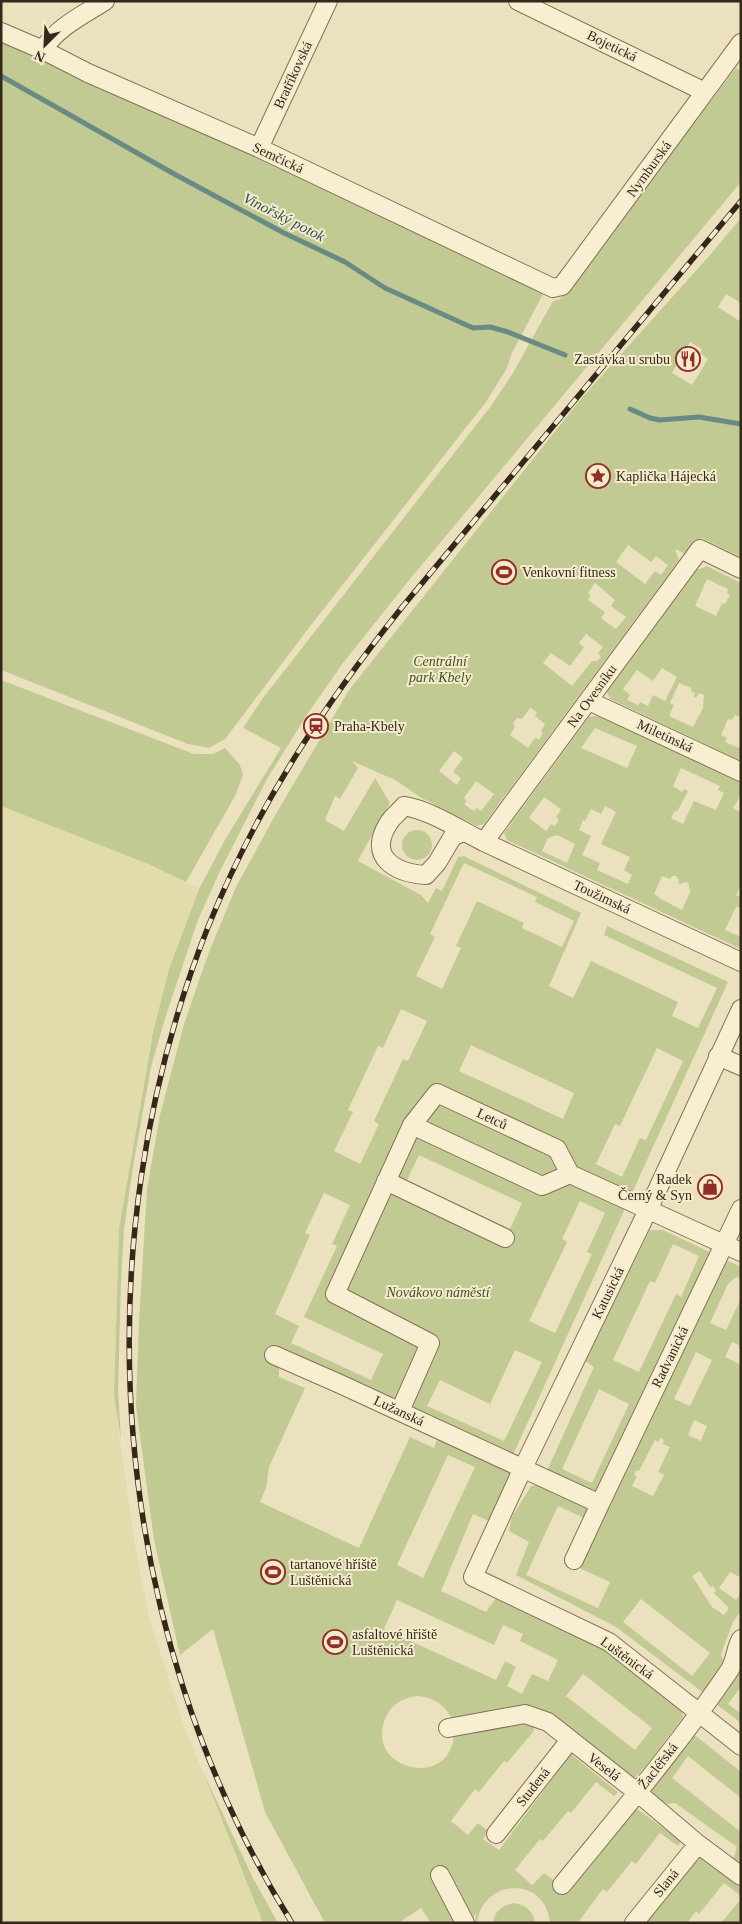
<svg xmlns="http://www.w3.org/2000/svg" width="742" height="1924" viewBox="0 0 742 1924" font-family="Georgia,serif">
<rect width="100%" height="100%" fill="#ece1be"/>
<!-- farmland -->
<path fill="#e2dcac" d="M1,806L148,864L199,889L169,969L152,1034L119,1229L114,1397L134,1539L149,1617L183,1723L263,1923H1Z"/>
<!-- green -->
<path fill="#c1ca93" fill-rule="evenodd" d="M1,38L245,149L544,292L512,353L507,368L486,402L308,629L225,739L209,748L188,744L1,670Z
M736,68L741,71V182L410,579L343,663L306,716L267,779L220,871L198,920L167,1012L151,1067L133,1167L124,1229L121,1282L118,1390L121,1439L114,1397L119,1229L153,1032L169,969L199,889L226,838L281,748L243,728L263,698L491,406L513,373L553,301L560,299Z
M741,218V303L726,294L718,307L741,322V557L702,538L687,555L675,549L679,560L484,824L477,826L420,797L395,780L352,761L358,768L340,799L335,796L325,820L344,831L375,778L390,803L356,864L358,861L421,895L428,903L436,888L442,891L458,857L464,856L581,913L549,986L573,998L591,961L678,1002L672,1016L698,1028L717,988L604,935L607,926L728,982L512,1457L279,1361V1377L305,1388L269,1467L266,1488L260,1502L359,1548L410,1437L434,1448L438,1437L511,1472L489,1521L473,1514L441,1591L486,1612L496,1598L506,1600L587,1638L681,1707L683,1717L653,1757L636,1777H625L540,1713L533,1732L507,1763L504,1761L479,1792L475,1789L451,1821L468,1835L478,1823L488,1831L483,1839L499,1850L571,1754L618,1792L614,1796L596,1782L571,1813L568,1811L543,1841L540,1839L515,1870L532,1885L544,1873L567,1890L636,1808L681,1841L678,1846L660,1833L636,1864L632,1861L607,1892L603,1889L579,1921L580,1923H550C546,1876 483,1877 477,1923H475L476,1913L470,1923H431L421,1908L398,1923H325L265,1812L213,1629L180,1655L154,1540L136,1406L139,1321L147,1189L160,1115L184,1024L209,952L236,887L277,812L349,690L580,400L710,255ZM690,342L702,349L700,353L708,359L692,385L672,373ZM628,545L651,562L656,556L668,565L661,575L655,571L645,584L616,562ZM595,583L615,600L611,606L626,617L616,629L601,618L605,612L588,600L591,595L588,593ZM586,634L603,647L598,653L601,657L597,661H592L572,686L543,663L551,653L570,666L584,647L579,643ZM530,708L537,712L535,716L545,724L541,731L543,733L539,740L535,738L528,748L510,735L515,727L513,723L517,718L522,719ZM454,751L463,758L453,772L461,778L457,785L439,771ZM476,781L494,794L481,811L477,808L474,811L464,804L467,801L464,798ZM464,863L537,897L535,902L574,921L562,947L522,928L524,923L477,901L456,946L461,948L442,989L416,976L435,937L430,934ZM401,1009L427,1021L408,1061L403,1059L374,1121L379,1124L360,1164L334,1151L353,1112L348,1110L378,1046L383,1048ZM471,1045L574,1093L563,1119L459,1071ZM657,1048L683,1061L646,1140L640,1138L622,1177L596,1164L615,1124L620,1126ZM419,1155L522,1203L510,1229L407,1180ZM324,1193L350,1205L332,1244L337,1246L304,1317L383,1354L371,1380L291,1343L299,1326L275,1314L310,1235L305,1233ZM580,1201L605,1213L587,1252L592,1254L555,1333L529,1321L567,1242L562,1239ZM515,1350L542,1362L504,1441L427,1406L440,1380L490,1404ZM448,1455L475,1467L423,1578L397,1565ZM397,1600L494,1645L503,1625L523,1634L520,1641L558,1660L548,1681L532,1674L522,1694L507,1686L516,1667L505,1661L496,1680L384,1629ZM583,1674L652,1728L635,1750L566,1696ZM419,1696C435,1698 447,1706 453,1722L439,1726L440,1732H454C453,1793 359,1769 387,1715C393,1703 405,1697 419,1696Z
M707,566L741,583V718L735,715L732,720L728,719L721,735L727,738L725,742L739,748L741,746V761L610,699L607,692L697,570ZM707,579L728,589L727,593L730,595L725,604L722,603L716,616L695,606ZM662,668L677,677L665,701L653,695L648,706L640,702L638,705L627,700L630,695L623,689L637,670L653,681ZM679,683L691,688V691L695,693L694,697L696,698L699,693L704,695L703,708L693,727L669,716L674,705L670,703Z
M1,680L194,754H213L225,748L240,765L243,775L235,796L186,882L148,864L1,806Z
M599,715L741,782V795L733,808L741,812V885L736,895L741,897V907H736L725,930L741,937V949L507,840L504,833L589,717ZM595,728L637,746L627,768L581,748ZM681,768L720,786L718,790L724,793L716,810L694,801L683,824L671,818L675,811L677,812L688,791L684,789L682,792L673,786ZM544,797L561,809L556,817L559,820L555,826L551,824L546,831L529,818ZM605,806L616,812L601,844L630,857L624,870L632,875L628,884L597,870L600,863L582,855L591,836L579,830L583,820L585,821L591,809L601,814ZM557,835L575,844L567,863L542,851L548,838ZM662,876L670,879L672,876H676L679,880L678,883L680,884L686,882L689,884V889L691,890L682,910L659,898V897L654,894Z
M402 845a15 15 0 1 1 30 0a15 15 0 1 1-30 0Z
M650,1230H663L741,1267V1279L736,1277L728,1284L710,1323L726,1330L741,1299V1346L732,1342L725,1357L741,1365V1576L740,1577L730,1572L719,1588L736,1600L741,1593V1611L733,1622L721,1654L725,1667L705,1694L616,1627L516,1575L529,1542L509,1531L512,1517L531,1486L541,1484L594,1367L585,1361ZM673,1244L699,1256L681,1297L676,1294L639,1372L613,1360L650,1281L655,1283ZM696,1352L712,1360L690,1406L674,1399ZM599,1389L629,1404L592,1483L562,1469ZM694,1420L707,1426L701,1441L688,1435ZM660,1438L664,1440L663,1444L670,1447L658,1472L664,1475L653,1496L632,1486L637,1476L634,1475L636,1470L639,1471L655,1440L658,1442ZM558,1506L584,1518L564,1561L610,1582L598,1608L526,1575ZM700,1571L710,1587L713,1586L716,1591L714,1593L729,1608L724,1615L712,1607L692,1576ZM641,1599L710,1653L692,1676L623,1622Z
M741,1667V1687L728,1704L741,1714V1723L712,1701Z
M691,1732L741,1772V1798L688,1756L672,1778L741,1832V1866L733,1860L737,1847L675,1803L659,1805L647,1794Z
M203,1772L253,1878L278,1923H263Z
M700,1854L741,1888V1896L724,1883L699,1914L696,1911L687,1923H646Z
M741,1899V1923H721Z
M514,1903C526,1905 533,1911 535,1923H493C495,1910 502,1906 514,1903Z"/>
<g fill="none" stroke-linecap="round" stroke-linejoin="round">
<!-- stream -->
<path stroke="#698b84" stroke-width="5" d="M1,76L176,175L284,233L345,262L385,288L473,328L490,327L508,332L565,355
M630,409L650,418L660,420L699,417L741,424"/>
<defs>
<path id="minor" d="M518,1L705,92
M1,32L43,50L88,73L259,148L553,288L562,286L741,43
M43,50C57,27 83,15 105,1
M259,148L328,1
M589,701L741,772
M464,832L453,836L437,863L426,875C396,873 367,858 388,824C392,817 399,812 404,806C430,810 460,830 484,842L741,962
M484,842L700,549L741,569
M741,1009L648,1210L523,1468L473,1577L609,1642L741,1746
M718,1056L741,1066
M412,1125L542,1186L570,1174
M386,1181L505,1238
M274,1355L340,1384L600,1504L741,1209
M400,1411L430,1343L335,1294L412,1125L437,1093L557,1149L570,1174L741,1252
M574,1560L600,1504
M448,1728L525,1714L548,1722L638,1793L698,1844L741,1876
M496,1834L570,1740
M440,1875L465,1923
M562,1885C619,1815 678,1746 729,1671C736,1661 735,1649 741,1639
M634,1923L698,1844"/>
</defs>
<!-- minor casing -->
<use href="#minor" stroke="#847157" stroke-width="20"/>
<!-- minor -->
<use href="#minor" stroke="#f8eed1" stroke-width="18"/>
<defs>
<path id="rail" d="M292,1923C108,1627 80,1249 208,927C256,808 323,706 403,606L741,201"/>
</defs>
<!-- rail casing -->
<use href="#rail" stroke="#34281c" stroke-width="5.5"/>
<!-- rail -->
<use href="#rail" stroke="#f4ebcd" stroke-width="4" stroke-dasharray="11" stroke-linecap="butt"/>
</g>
<!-- icons -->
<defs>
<symbol id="restaurant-ring" viewBox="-11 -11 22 22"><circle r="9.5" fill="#f4ebcd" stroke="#922d29" stroke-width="1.5"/><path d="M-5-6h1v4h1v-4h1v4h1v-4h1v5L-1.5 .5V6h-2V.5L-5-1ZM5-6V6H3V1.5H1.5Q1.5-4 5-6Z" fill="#922d29"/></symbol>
<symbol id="sight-ring" viewBox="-11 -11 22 22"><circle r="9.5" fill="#f4ebcd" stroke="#922d29" stroke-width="1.5"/><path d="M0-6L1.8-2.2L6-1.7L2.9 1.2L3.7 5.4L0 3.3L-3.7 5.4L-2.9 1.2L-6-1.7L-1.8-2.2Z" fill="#922d29"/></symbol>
<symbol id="stadium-ring" viewBox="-11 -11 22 22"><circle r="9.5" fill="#f4ebcd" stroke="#922d29" stroke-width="1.5"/><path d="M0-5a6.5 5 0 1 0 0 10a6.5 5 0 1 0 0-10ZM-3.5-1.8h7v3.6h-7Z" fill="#922d29"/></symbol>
<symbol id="station-ring" viewBox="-11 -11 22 22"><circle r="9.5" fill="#f4ebcd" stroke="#922d29" stroke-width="1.5"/><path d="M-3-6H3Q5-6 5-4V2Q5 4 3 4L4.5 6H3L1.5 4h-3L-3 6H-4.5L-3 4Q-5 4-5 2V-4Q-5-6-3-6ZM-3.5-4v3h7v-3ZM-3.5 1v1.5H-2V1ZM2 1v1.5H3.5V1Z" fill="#922d29"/></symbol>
<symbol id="shop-ring" viewBox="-11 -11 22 22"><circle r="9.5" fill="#f4ebcd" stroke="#922d29" stroke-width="1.5"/><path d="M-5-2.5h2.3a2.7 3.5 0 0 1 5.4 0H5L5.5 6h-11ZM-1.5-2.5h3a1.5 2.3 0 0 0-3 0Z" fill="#922d29"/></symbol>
</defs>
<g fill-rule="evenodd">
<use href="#restaurant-ring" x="674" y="345" width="28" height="28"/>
<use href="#sight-ring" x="584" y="462" width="28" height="28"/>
<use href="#stadium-ring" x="490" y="558" width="28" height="28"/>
<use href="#station-ring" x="302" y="712" width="28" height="28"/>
<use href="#shop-ring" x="696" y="1173" width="28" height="28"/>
<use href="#stadium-ring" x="259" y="1558" width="28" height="28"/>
<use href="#stadium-ring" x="321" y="1628" width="28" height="28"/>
</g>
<g text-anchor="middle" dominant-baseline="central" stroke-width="4" stroke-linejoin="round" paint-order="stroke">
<!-- street labels -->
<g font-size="14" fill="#34281c" stroke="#f4ebcd">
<text transform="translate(612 46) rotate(26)">Bojetická</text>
<text transform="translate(293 75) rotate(-65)">Bratříkovská</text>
<text transform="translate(278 158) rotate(25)">Semčická</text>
<text transform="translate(649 169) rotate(-54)">Nymburská</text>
<text transform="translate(592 696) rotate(-54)">Na Ovesníku</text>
<text transform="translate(665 736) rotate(25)">Miletínská</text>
<text transform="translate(602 897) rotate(25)">Toužimská</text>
<text transform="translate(492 1119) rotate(25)">Letců</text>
<text transform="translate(608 1293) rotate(-64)">Katusická</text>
<text transform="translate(670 1357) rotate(-64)">Radvanická</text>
<text transform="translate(399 1411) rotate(25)">Lužanská</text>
<text transform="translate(627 1658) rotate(36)">Luštěnická</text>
<text transform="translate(658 1766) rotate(-52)">Žacléřská</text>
<text transform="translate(604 1767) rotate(38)">Veselá</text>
<text transform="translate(533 1787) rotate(-52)">Studená</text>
<text transform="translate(666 1883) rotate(-51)">Slaná</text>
</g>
<!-- poi labels -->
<g font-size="14" fill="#34281c" stroke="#f4ebcd" text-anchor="start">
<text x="670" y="359" text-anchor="end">Zastávka u srubu</text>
<text x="616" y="476">Kaplička Hájecká</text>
<text x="522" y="572">Venkovní fitness</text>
<text x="334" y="726">Praha-Kbely</text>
<text x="692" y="1179" text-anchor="end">Radek<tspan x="692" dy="16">Černý &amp; Syn</tspan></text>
<text x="290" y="1564">tartanové hřiště<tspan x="290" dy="16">Luštěnická</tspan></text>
<text x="352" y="1634">asfaltové hřiště<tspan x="352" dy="16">Luštěnická</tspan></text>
</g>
<!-- park labels -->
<g font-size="14" font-style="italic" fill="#435023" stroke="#f4ebcd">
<text x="440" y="661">Centrální<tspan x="440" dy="16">park Kbely</tspan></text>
<text x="438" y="1292">Novákovo náměstí</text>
</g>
<!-- water labels -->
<g font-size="15" font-style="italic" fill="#2b5453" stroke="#f4ebcd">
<text transform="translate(284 217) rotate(27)">Vinořský potok</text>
</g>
</g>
<!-- border -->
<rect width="742" height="1924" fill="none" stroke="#34281c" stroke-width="5"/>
<!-- north arrow -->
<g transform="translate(45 45) rotate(204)" stroke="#f4ebcd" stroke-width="4" paint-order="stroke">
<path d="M0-4L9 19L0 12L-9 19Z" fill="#34281c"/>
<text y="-8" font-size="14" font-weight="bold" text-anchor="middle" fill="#34281c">N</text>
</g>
</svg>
